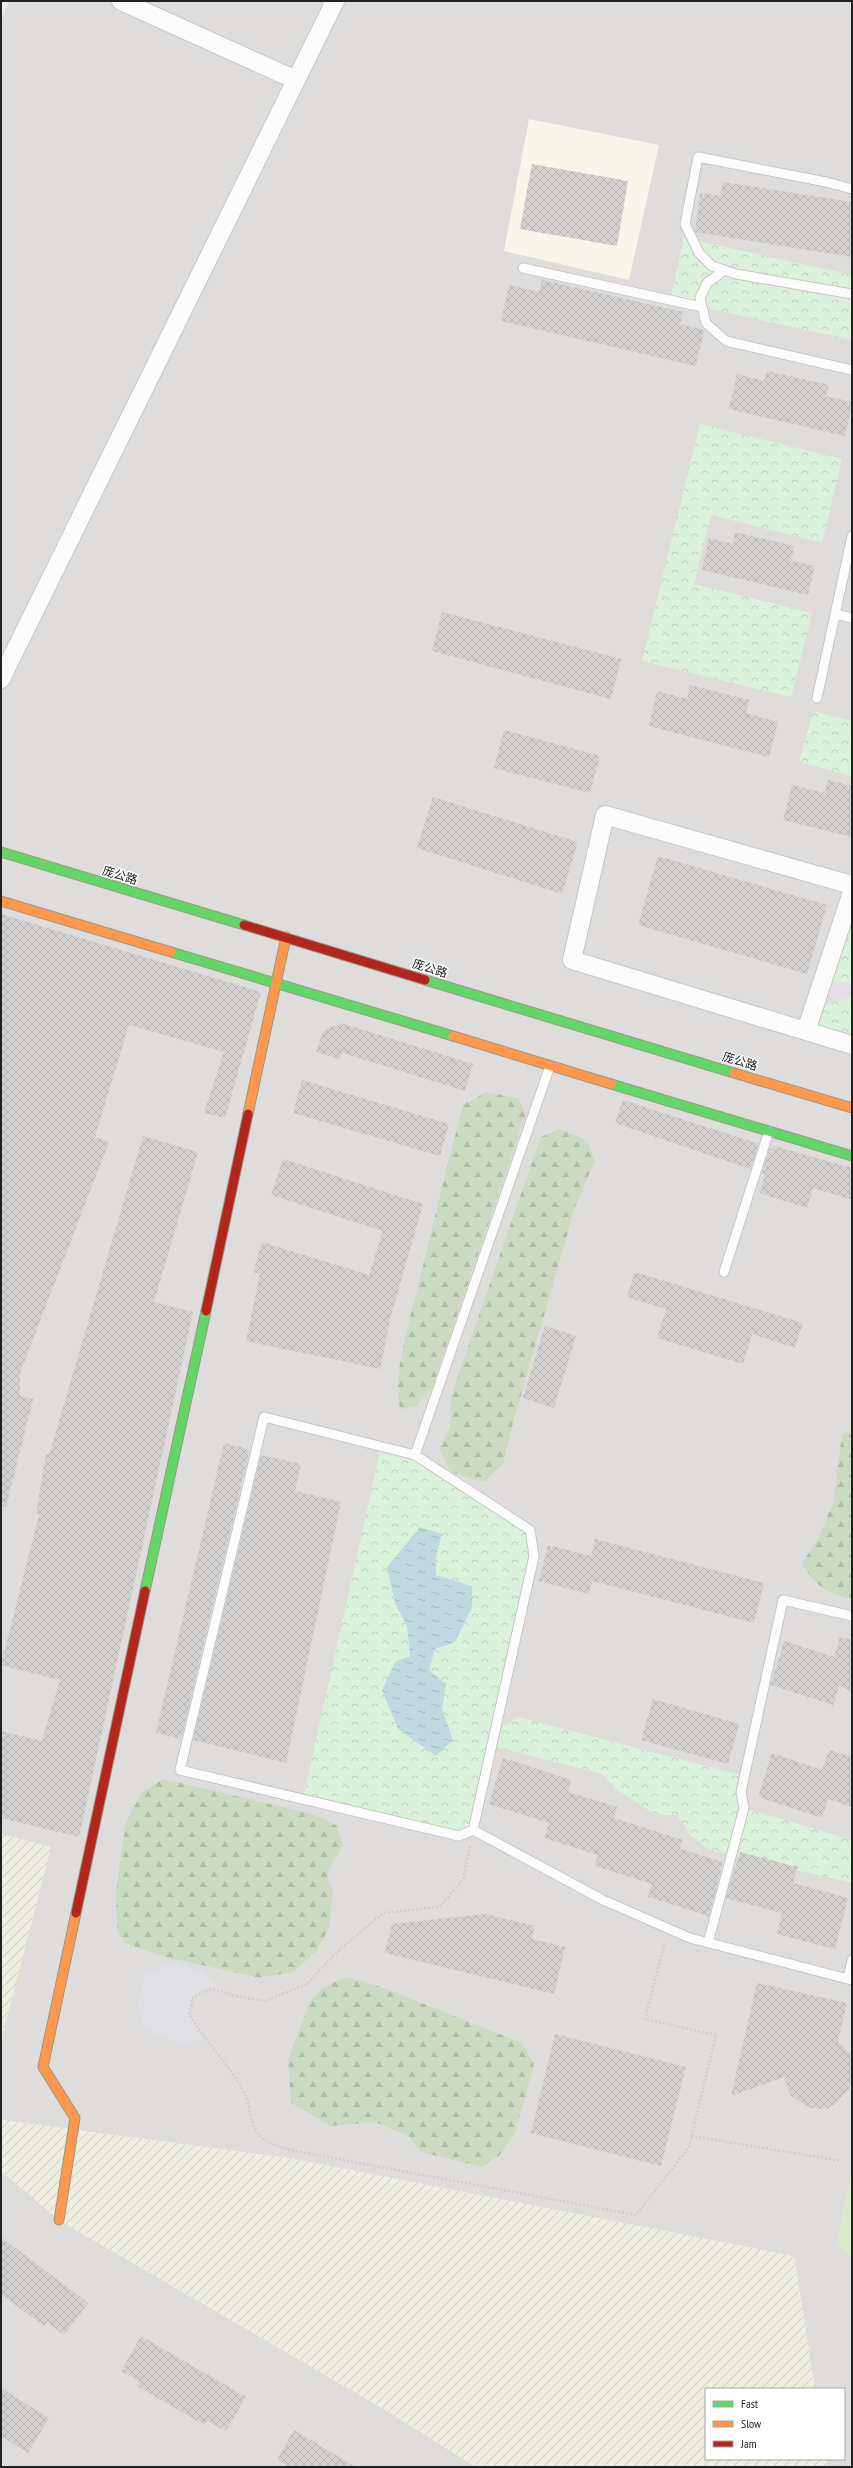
<svg xmlns="http://www.w3.org/2000/svg" width="853" height="2468" viewBox="0 0 853 2468" font-family="'PT Sans Narrow','Noto Sans SC',sans-serif">
<defs>
<pattern id="farmland-furrows" width="10" height="10" patternUnits="userSpaceOnUse"><rect width="10" height="10" fill="#edeedf"/><path d="M-1 1l2-2M0 10L10 0M9 11l2-2" fill="none" stroke="#cbccbf"/></pattern>
<pattern id="forest-firs" width="22" height="20" patternUnits="userSpaceOnUse"><rect width="22" height="20" fill="#cbdbc2"/><path d="M5 1l3.5 6h-7zM16 11l3.5 6h-7z" fill="#aebca6"/></pattern>
<pattern id="park-crowns" width="20" height="18" patternUnits="userSpaceOnUse"><rect width="20" height="18" fill="#dbf2da"/><path d="M2 6a3 3 0 1 1 6 0M12 15a3 3 0 1 1 6 0" fill="none" stroke="#bccfbb"/></pattern>
<pattern id="water-ripples" width="26" height="14" patternUnits="userSpaceOnUse"><rect width="26" height="14" fill="#c0d9e0"/><path d="M2 4q2-2 4 0t4 0M15 11q2-2 4 0t4 0" fill="none" stroke="#a5bac0"/></pattern>
<pattern id="building-cross-hatch" width="8" height="8" patternUnits="userSpaceOnUse"><rect width="8" height="8" fill="#d4d2d0"/><path d="M0 0l8 8M0 8l8-8" fill="none" stroke="#b6b4b2"/></pattern>
</defs>
<rect width="100%" height="100%" fill="#efedeb"/>
<!-- residential -->
<path fill="#dedddc" d="M9,1H852V2467H828L826,2459H844V2389H815L794,2256L289,2158L1,2120V2040L51,1847L1,1834V21Z
M1,2171L59,2220L387,2411L476,2467H1Z"/>
<!-- education -->
<path fill="#f7f6e8" d="M529,119L659,145L629,280L504,251Z"/>
<!-- farmland -->
<path fill="url(#farmland-furrows)" d="M1,1834L51,1847L1,2040Z
M1,2120L289,2158L794,2256L815,2389H706V2459H826L828,2467H476L387,2411L59,2220L1,2171Z"/>
<!-- grass -->
<path fill="#dceacc" d="M852,2169V2256L836,2244Z"/>
<!-- forest -->
<path fill="url(#forest-firs)" d="M486,1092L518,1098L526,1114L432,1388L415,1407L400,1409C392,1372 410,1322 418,1286C433,1225 447,1165 463,1105Z
M560,1129L587,1141L595,1161L576,1204L511,1430L503,1464L484,1482L451,1472L439,1448L450,1427L451,1396L530,1168L541,1137Z
M852,1430V1600C826,1591 816,1588 802,1563L817,1541L833,1503L842,1435Z
M163,1779L317,1815L337,1826L343,1845L327,1874L333,1892L329,1928L316,1952L293,1972L259,1978L165,1957L125,1943L117,1930L116,1891L126,1821L142,1793Z
M347,1977L381,1987L522,2043L534,2064L515,2133L500,2155L482,2167L421,2152L408,2136L375,2122L331,2126L291,2103L288,2060L309,2003L323,1987Z"/>
<!-- park -->
<path fill="url(#park-crowns)" d="M684,238L852,275V340L670,300Z
M700,424L842,459L822,543L711,515L694,584L812,613L791,697L642,661Z
M813,711L852,721V776L799,762Z
M852,892V1045L806,1031Z
M381,1447L415,1455L530,1530L534,1556L495,1732L518,1717L744,1776V1808L852,1840V1883L709,1850L690,1835L677,1815H656L616,1789L602,1774L492,1746L473,1830L459,1836L303,1799Z"/>
<!-- plaza -->
<path fill="#e1e0e5" d="M852,982V997L814,1008L822,983Z
M173,1963L203,1973L220,1991L211,1988L193,1997L189,2014L201,2035L191,2044L171,2041L144,2029L137,2003L145,1975Z"/>
<!-- water -->
<path fill="url(#water-ripples)" d="M420,1527L442,1534L436,1557V1575L472,1586V1607L455,1642L435,1649L429,1670L446,1684L442,1708L453,1740L436,1756L398,1729L382,1690L395,1662L410,1656L407,1626L395,1603L387,1567Z"/>
<!-- building -->
<path fill="url(#building-cross-hatch)" d="M532,164L628,181L617,246L520,229Z
M723,182L852,202V257L695,232L700,193L720,196Z
M542,280L683,312L680,324L704,330L696,366L501,321L509,285L539,292Z
M767,371L829,385L826,396L852,402L845,436L729,409L737,374L764,381Z
M735,532L794,546L791,561L815,566L808,595L702,570L709,538L733,544Z
M442,612L621,659L611,699L432,651Z
M690,685L749,700L746,713L778,722L769,757L649,726L657,691L687,699Z
M504,730L600,756L590,793L494,768Z
M828,780L852,786V837L783,820L792,785L825,793Z
M433,797L578,842L562,894L417,848Z
M658,856L827,905L807,974L638,925Z
M1,914L261,992L225,1118L204,1113L224,1052L129,1025L95,1137L109,1142L20,1373V1396L33,1399L6,1507L1,1506Z
M341,1023L473,1064L465,1091L343,1053L339,1059L316,1052L323,1031Z
M302,1080L449,1124L440,1156L293,1113Z
M623,1100L759,1144L750,1169L615,1123Z
M143,1136L198,1152L154,1302L193,1312L79,1837L1,1818V1731L42,1741L60,1680L1,1665L39,1515L36,1514L46,1454L49,1455Z
M774,1146L852,1168V1200L813,1188L807,1208L760,1193L765,1174L762,1173L770,1148L773,1149Z
M283,1159L423,1204L390,1319L380,1369L246,1341L260,1274L253,1272L262,1242L369,1275L383,1231L271,1195Z
M635,1272L803,1323L795,1348L752,1334L743,1364L657,1338L666,1309L627,1297Z
M545,1326L576,1336L554,1408L523,1398Z
M224,1443L248,1449L249,1452L181,1739L156,1733Z
M261,1455L301,1464L295,1491L341,1502L286,1763L193,1740Z
M595,1539L764,1583L754,1623L592,1581L589,1594L539,1581L548,1545L591,1556Z
M840,1637L852,1640V1691L839,1686L833,1705L771,1685L784,1641L834,1657Z
M653,1699L739,1724L728,1764L641,1740Z
M829,1750L852,1757V1807L828,1799L822,1818L758,1797L772,1753L822,1770Z
M503,1758L571,1780L568,1792L617,1807L614,1818L683,1840L680,1849L723,1862L709,1916L648,1897L652,1884L595,1866L598,1855L544,1838L549,1823L489,1804Z
M740,1852L797,1867L793,1883L848,1898L835,1949L777,1934L782,1913L726,1898Z
M485,1914L535,1926L532,1939L565,1947L554,1994L385,1953L392,1924Z
M757,1983L847,2003L838,2041L851,2055L852,2078L849,2089L836,2103L827,2109L810,2108L790,2095L784,2077L731,2096Z
M555,2034L686,2067L661,2166L531,2133Z
M1,2237L88,2303L64,2335L47,2322L44,2326L1,2294Z
M141,2336L246,2397L226,2431L207,2421L204,2425L137,2386L139,2381L121,2371Z
M1,2388L49,2418L28,2453L1,2436Z
M294,2430L356,2467H289L277,2460Z"/>
<g fill="none" stroke-linecap="round" stroke-linejoin="round">
<defs>
<path id="lane" d="M852,189L826,182L698,157L685,224L699,253L712,266L736,274L852,294
M523,268L702,307
M725,270L707,283L700,298L706,323L726,341L852,370
M835,614L852,618
M817,698L852,536
M724,1272L769,1131
M264,1417L415,1455L530,1530L534,1556L473,1830L459,1836L180,1770Z
M415,1455L550,1066
M473,1830L603,1900L690,1938L848,1979
M708,1943L744,1808L741,1792L783,1600L852,1616
M852,1960L848,1979L852,1980"/>
<path id="street" d="M121,1L296,80
M1,679L335,1
M852,885L605,815L572,960L852,1045
M806,1031L852,892"/>
<path id="fast" d="M1,852L244,925
M171,952L453,1036
M425,980L734,1073
M611,1084L852,1156
M145,1591L206,1311"/>
<path id="slow" d="M1,901L171,952
M453,1036L611,1084
M734,1073L852,1108
M248,1114L286,937
M59,2220L75,2118L43,2067L76,1913"/>
<path id="jam" d="M244,925L425,980
M206,1311L248,1114
M76,1913L145,1591"/>
</defs>
<!-- lane casing -->
<use href="#lane" stroke="#c6c5c4" stroke-width="11"/>
<!-- street casing -->
<use href="#street" stroke="#c6c5c4" stroke-width="20"/>
<!-- fast casing -->
<use href="#fast" stroke="#979883" stroke-width="11"/>
<!-- slow casing -->
<use href="#slow" stroke="#979883" stroke-width="11"/>
<!-- jam casing -->
<use href="#jam" stroke="#979883" stroke-width="11"/>
<!-- path -->
<path stroke="#d7cbc9" stroke-width="2.5" stroke-dasharray="2 2" stroke-linecap="butt" d="M470,1846L463,1880L439,1907L383,1913L335,1954L307,1984L265,2001L235,1996L212,1988L193,1997L189,2014C205,2043 232,2066 245,2095C252,2110 249,2126 262,2138C269,2144 281,2147 290,2150L636,2215L689,2147L716,2035L645,2019L665,1941
M691,2136L841,2161"/>
<!-- lane -->
<use href="#lane" stroke="#fdfcfc" stroke-width="9"/>
<!-- street -->
<use href="#street" stroke="#fdfcfc" stroke-width="18"/>
<!-- fast -->
<use href="#fast" stroke="#63d668" stroke-width="9"/>
<!-- slow -->
<use href="#slow" stroke="#ff974d" stroke-width="9"/>
<!-- jam -->
<use href="#jam" stroke="#b3261e" stroke-width="9"/>
</g>
<g text-anchor="middle" dominant-baseline="central" stroke-width="3" stroke-linejoin="round" paint-order="stroke">
<!-- street labels -->
<g font-size="12" fill="#212121" stroke="#fff">
<text transform="translate(120 875) rotate(17)">庞公路</text>
<text transform="translate(430 968) rotate(17)">庞公路</text>
<text transform="translate(740 1061) rotate(17)">庞公路</text>
</g>
</g>
<!-- border -->
<rect width="853" height="2468" fill="none" stroke="#212121" stroke-width="4"/>
<!-- legend -->
<rect x="705" y="2388" width="140" height="72" fill="#ffffff" stroke="#a6a6a6"/>
<rect x="713" y="2401" width="20" height="6" fill="#63d668" stroke="#a6a6a6"/>
<text x="741" y="2408" font-size="12" fill="#212121">Fast</text>
<rect x="713" y="2421" width="20" height="6" fill="#ff974d" stroke="#a6a6a6"/>
<text x="741" y="2428" font-size="12" fill="#212121">Slow</text>
<rect x="713" y="2441" width="20" height="6" fill="#b3261e" stroke="#a6a6a6"/>
<text x="741" y="2448" font-size="12" fill="#212121">Jam</text>
</svg>
